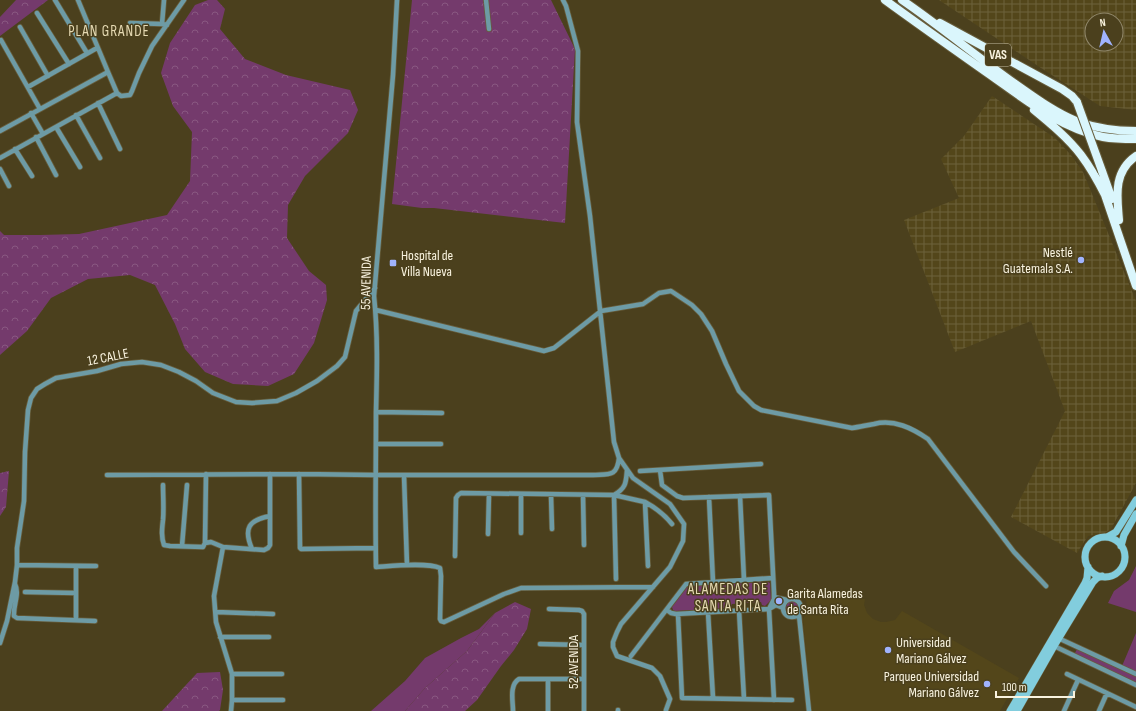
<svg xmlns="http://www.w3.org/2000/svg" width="1136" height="711" viewBox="0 0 1136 711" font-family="'Sofia Sans Condensed',sans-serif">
<defs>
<pattern id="industrial-grid" width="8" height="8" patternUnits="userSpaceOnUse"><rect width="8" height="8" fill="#53461a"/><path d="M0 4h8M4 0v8" fill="none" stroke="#6c613b"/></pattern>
<pattern id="forest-crowns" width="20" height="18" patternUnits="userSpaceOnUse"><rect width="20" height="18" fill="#743a6c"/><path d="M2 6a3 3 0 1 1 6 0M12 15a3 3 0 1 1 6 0" fill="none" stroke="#895781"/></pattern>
</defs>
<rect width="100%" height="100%" fill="#4b401d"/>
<!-- built -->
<path fill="#53461a" d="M806,596L865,599L864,605L867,613L873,619L881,622H886L895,620L902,611L1019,678L1000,711H812L803,619L807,612Z"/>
<!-- industrial -->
<path fill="url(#industrial-grid)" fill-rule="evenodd" d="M939,0H1136V110L1100,106L1041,68ZM1092,20H1116V44H1092Z
M992,96L1055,138L1071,155L1083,172L1136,301V483L1111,529L1105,533L1088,536L1077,553L1011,517L1065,411L1031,321L955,352L904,220L959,198L941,159L964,136Z"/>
<!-- green -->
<path fill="#743a6c" d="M1136,566V612L1108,603L1114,591L1129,580Z
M768,582L770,583L771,600L765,606L762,605L761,602L732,604L731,607L729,608L675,611L673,610L672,607L688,586Z
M786 608a7 7 0 1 1 14 0a7 7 0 1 1-14 0Z
M495,613L467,651L425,688L405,711H371L405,681L425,658L461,638L479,629Z
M1136,633V672L1122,666Z
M1078,647L1136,674V685L1074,655Z"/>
<!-- forest -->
<path fill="url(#forest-crowns)" d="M16,0H48L0,36V17Z
M208,0H217L225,9L220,29L245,59L286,75L350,90L358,110L348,133L305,176L288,205L287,238L309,271L326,285L327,300L314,343L294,374L268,386L233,384L205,372L185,349L175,324L155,285L130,275L88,279L51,298L27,331L0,355V231L4,235H40L79,234L167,215L190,181L192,132L173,106L161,73L170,43L195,5Z
M412,0H551L575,49L565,223L434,208H422L392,204Z
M9,471L6,507L0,516V473Z
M515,602L531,609L527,629L514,650L501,666L477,700L465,711H405L425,688L467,651L495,613Z
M220,672L223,690L220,710L219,711H162L197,673Z"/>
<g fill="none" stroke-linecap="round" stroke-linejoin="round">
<defs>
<path id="minor" d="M55,0L87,53
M78,0L108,72L117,93L121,96L130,95L132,91L139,73L152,46L184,0
M397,0L393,75L374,296C378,334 377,373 376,412C376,464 375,515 376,567C391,566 427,562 440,568L441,576L440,619L441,621L444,622L504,594L521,588L653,587
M486,0L489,29
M563,0L566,6L578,51L577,122L590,216L614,442L619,458L633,478L670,504L684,524L683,541L670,567L621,624L617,632L613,642V647L617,656L652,668L660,676L670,699L666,710
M37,13L69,64
M130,23L162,24L167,25
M162,24L164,0
M20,27L48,76
M1,40L40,109
M28,87L97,48
M98,103L120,149
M31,113L43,134
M76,115L100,158
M56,127L80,167
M0,131L108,72
M36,137L56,175
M15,149L32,176
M0,158L117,93
M0,169L9,186
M376,310L544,351L554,348L601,311L643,304L659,293L671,291L692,305L701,314L712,331L726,364L739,391L754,406L761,410L852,428C860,427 867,425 874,424C894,419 912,428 928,439L1014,552L1046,586
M376,412L442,413
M376,444H441
M660,470L662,485L677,496L683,498L769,495L774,593V599L769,609L774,700
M640,471L761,464
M299,474L300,548L301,549L375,548
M107,475L299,474L375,475H593C609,474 617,477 619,458
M404,475L407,565
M163,485C163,496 164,508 163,520C162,529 161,536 164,545L170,546L203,547L205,543L206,474
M551,495L552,529
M583,495L584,545
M740,496L744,580
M709,497L713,582
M645,502C656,508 664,514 672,524
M521,533V494
M488,534L489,494
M205,543L211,542L223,547L264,550L268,548L270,545V474
M182,546L187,485
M223,547L214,596L216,622L232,674V700L231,711
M252,549C243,528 249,520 270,516
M455,556L456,498L458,495L461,493L614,495C626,488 626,483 627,470
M17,565L96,566
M616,579L614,495L645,502L648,566
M15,584C20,594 13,605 14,616L17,618L95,621
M25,592L76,593
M774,597L787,600
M783 608a9 9 0 1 1 18 0a9 9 0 1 1-18 0Z
M549,609L579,610L582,611L584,614V711
M667,610L671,613L676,614L769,609L776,605L783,608
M739,610L744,699
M216,612L273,614
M708,612L713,698
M678,614L682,698L792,700
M799,615L809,711
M76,620V566
M220,637H269
M1058,638L1136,674
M0,643L7,621L15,582L17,565V548L24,501L25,452L28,410L31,398L37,389L45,384L56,378L97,371L121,364L142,362L161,365L179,372L196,381L213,393L236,402L252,403L277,401L296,393L317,381L337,366L345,357L356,311L375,288
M540,644L584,645
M1054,646L1136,685
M631,656L686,584L773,578
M232,674H282
M1067,674L1136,707
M548,679V711
M232,700H283
M618,710V711
M513,711C513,701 509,685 519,679H584
M1064,711L1078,680
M1099,711L1107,693"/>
<path id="secondary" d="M1107,537L1116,532L1136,500
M1085 557a20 20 0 1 1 40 0a20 20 0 1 1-40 0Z
M1121,546L1124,535L1136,514
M1010,711L1085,583L1087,578L1088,567
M1017,711L1054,646L1093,582L1097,578L1102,576"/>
<path id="trunk" d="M885,0C918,24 952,48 986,72C1022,97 1059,128 1103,137C1114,139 1125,139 1136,139
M902,0C940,26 976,56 1014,83C1034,97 1054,112 1076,121C1095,128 1116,131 1136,131
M940,23L1062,89L1072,96L1077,102
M1034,110C1051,124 1068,138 1081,155C1090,167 1098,181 1105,195L1136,286
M1102,171L1112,199
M1119,220C1117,196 1113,172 1136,156"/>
</defs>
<!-- minor casing -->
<use href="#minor" stroke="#675d3c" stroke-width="6"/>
<!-- secondary casing -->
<use href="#secondary" stroke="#675d3c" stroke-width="8"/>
<!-- trunk casing -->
<use href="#trunk" stroke="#675d3c" stroke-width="10"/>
<!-- minor -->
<use href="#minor" stroke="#6d9ba5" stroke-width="4.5"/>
<!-- secondary -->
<use href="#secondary" stroke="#82cddd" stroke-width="7"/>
<!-- trunk -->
<use href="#trunk" stroke="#daf6fc" stroke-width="8"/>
<defs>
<path id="trunk-bridge" d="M1077,102L1102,171"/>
</defs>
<!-- trunk-bridge casing -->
<use href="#trunk-bridge" stroke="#675d3c" stroke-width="10" stroke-linecap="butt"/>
<!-- trunk-bridge -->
<use href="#trunk-bridge" stroke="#daf6fc" stroke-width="8"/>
</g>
<!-- markers -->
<g fill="#a0b3fd" stroke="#4b401d" stroke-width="1.5">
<circle cx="1081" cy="260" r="4"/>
<rect x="389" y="259" width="8" height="8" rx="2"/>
<circle cx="779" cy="601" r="4"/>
<circle cx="888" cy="650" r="4"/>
<circle cx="987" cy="684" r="4"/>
</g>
<g text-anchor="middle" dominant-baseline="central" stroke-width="3" stroke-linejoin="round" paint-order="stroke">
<!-- shield labels -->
<rect fill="#4b401d" stroke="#c5bda5" stroke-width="1" x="985" y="44" width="26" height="22" rx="3"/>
<g font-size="13" font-weight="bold" fill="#f9f3df">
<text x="998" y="55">VAS</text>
</g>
<!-- poi labels -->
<g font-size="14" fill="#f9f3df" stroke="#4b401d" text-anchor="start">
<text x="1073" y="252" text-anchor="end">Nestlé<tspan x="1073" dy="16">Guatemala S.A.</tspan></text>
<text x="401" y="255">Hospital de<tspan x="401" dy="16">Villa Nueva</tspan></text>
<text x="787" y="593">Garita Alamedas<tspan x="787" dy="16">de Santa Rita</tspan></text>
<text x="896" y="642">Universidad<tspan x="896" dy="16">Mariano Gálvez</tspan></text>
<text x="979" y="676" text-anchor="end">Parqueo Universidad<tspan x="979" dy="16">Mariano Gálvez</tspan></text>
</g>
<!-- street labels -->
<g font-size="14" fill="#f9f3df" stroke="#4b401d">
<text transform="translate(366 283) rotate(-89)">55 AVENIDA</text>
<text transform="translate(108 357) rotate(-11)">12 CALLE</text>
<text transform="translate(573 662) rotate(-90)">52 AVENIDA</text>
</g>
<!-- neighbourhood labels -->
<g font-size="15" letter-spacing="1" fill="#e5d9b2" stroke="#4b401d">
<text x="109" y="31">PLAN GRANDE</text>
<text x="728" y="589">ALAMEDAS DE<tspan x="728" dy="17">SANTA RITA</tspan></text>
</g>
</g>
<!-- north arrow -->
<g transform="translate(1104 32) rotate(352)"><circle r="19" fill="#4b401d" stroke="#91886b"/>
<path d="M0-3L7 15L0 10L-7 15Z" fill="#a0b3fd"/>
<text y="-6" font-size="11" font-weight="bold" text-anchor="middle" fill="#f9f3df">N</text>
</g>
<!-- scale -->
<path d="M996 691v6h78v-6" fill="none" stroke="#f9f3df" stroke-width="2"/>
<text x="1002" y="691" font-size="12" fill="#f9f3df" stroke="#4b401d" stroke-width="3" paint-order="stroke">100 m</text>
</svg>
